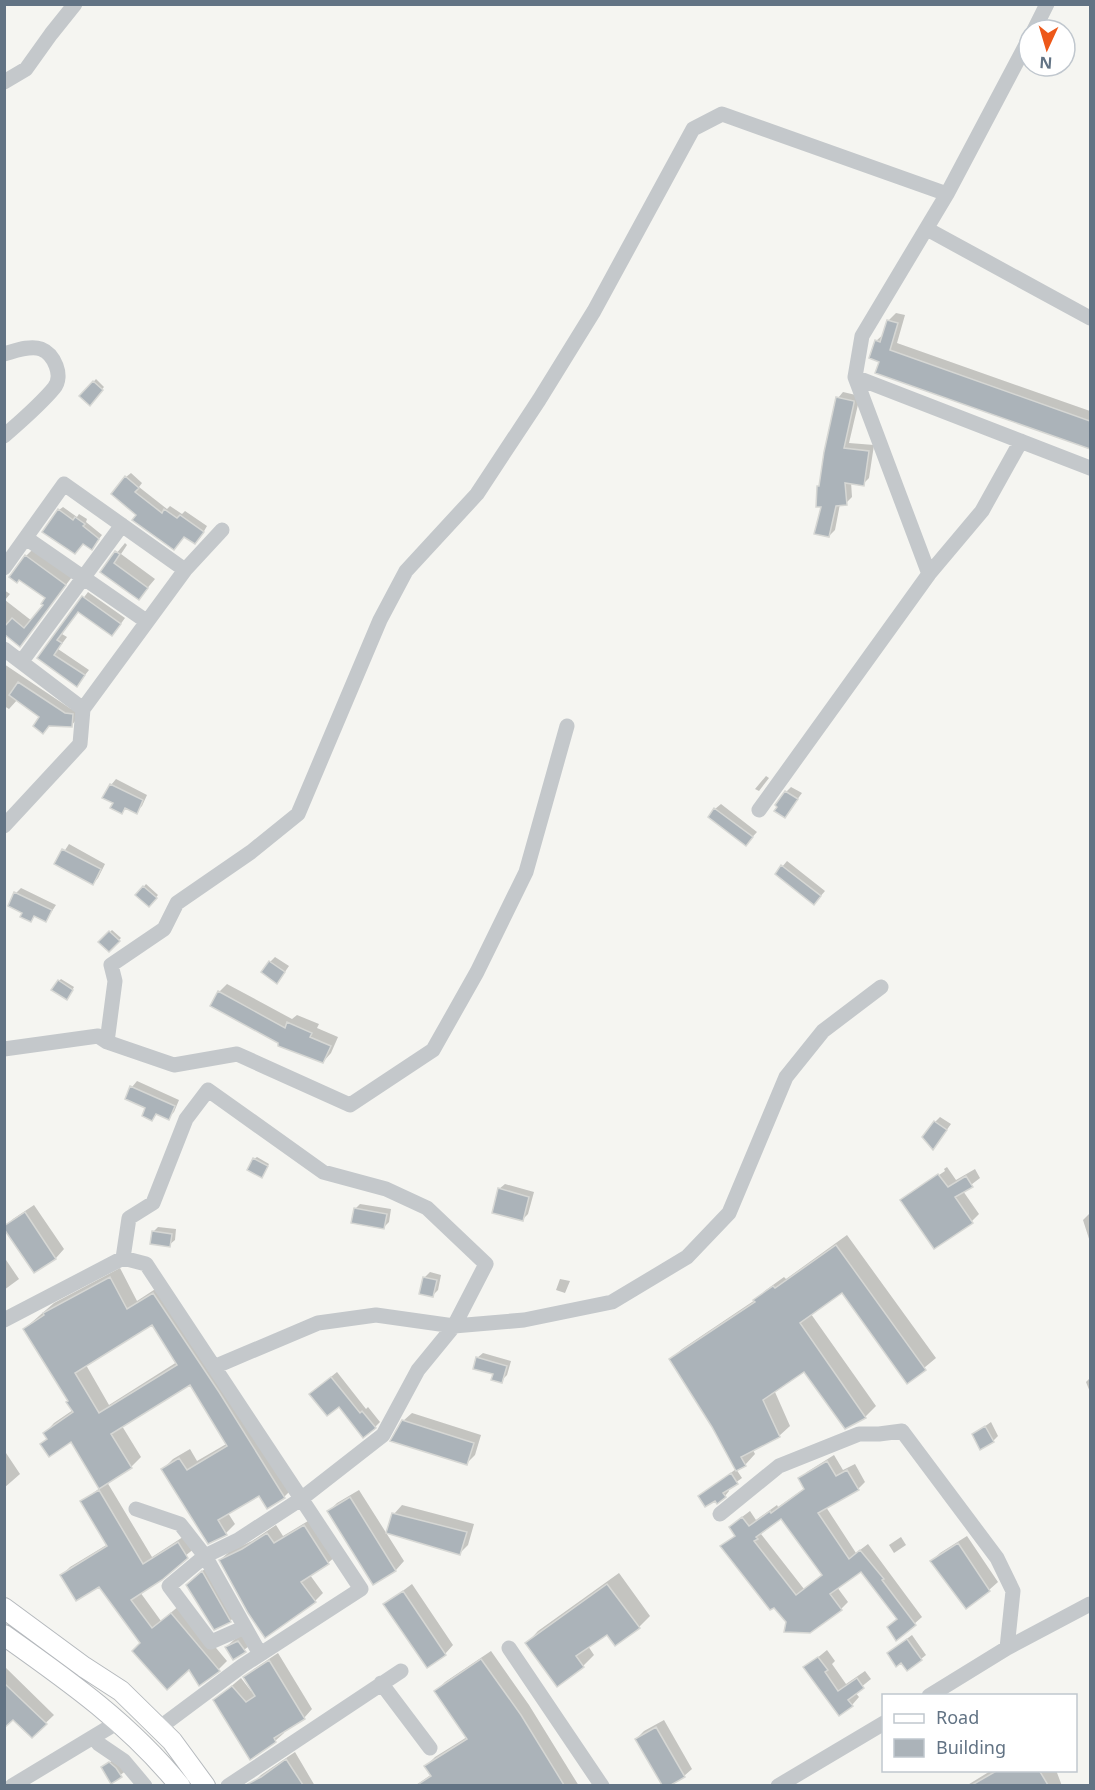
<svg xmlns="http://www.w3.org/2000/svg" width="1095" height="1790" viewBox="0 0 1095 1790" font-family="'Noto Sans',sans-serif">
<rect width="100%" height="100%" fill="#f5f5f1"/>
<!-- shadow -->
<path fill="#0003" fill-rule="evenodd" d="M896,313L905,315L897,343L1090,411V447L877,372L881,361L876,341L885,333L888,321Z
M96,379L104,387L90,403L81,396Z
M843,392L860,396L849,443L874,445L869,478L863,484L851,482L852,497L846,503L840,504L835,530L829,536L818,487L821,484L838,398Z
M131,473L142,483L139,487L167,509L170,506L182,514L185,511L207,526L200,538L138,515L126,477Z
M63,507L77,517L79,514L87,519L86,522L102,535L95,544L83,542L59,510Z
M125,543L127,545L121,554L155,579L139,598L102,571Z
M33,549L72,577L20,645L4,633V590L10,594L5,600L32,621L45,605L48,597L26,556Z
M88,592L125,618L117,629L79,610L62,634L67,637L58,649L89,670L77,685L39,657Z
M4,664L71,709H77L76,720L71,726L41,717L18,699L9,709L4,706Z
M766,776L769,778L759,791L755,789Z
M116,779L147,795L142,806L136,812L127,807L121,812L111,785Z
M791,787L802,793L785,816L786,792Z
M721,804L757,832L746,844L715,809Z
M69,844L105,864L98,878L93,884L56,864Z
M787,861L825,891L819,898L777,873Z
M146,884L158,895L149,905L137,895Z
M21,888L56,905L46,920L36,915L31,920L16,893Z
M112,930L121,938L109,950L100,942Z
M275,957L289,966L282,976L270,962Z
M61,979L74,987L69,996L59,981Z
M227,984L292,1019L297,1015L319,1024L317,1028L338,1037L331,1053L323,1062L280,1042L219,992Z
M137,1081L179,1100L174,1112L168,1118L158,1113L152,1119L147,1107L132,1087Z
M940,1117L951,1124L938,1142L935,1122Z
M257,1157L269,1164L262,1176L254,1159Z
M947,1167L956,1180L975,1169L980,1178L963,1191L979,1214L972,1221L902,1200L908,1194V1196L945,1171L944,1169Z
M505,1184L534,1192L528,1214L523,1219L499,1189Z
M360,1204L391,1209L389,1222L384,1227L355,1209Z
M34,1205L64,1249L56,1258L35,1271L5,1227L13,1219Z
M1090,1213V1242L1083,1220Z
M158,1227L176,1229L175,1240L169,1245L153,1232Z
M847,1235L936,1358L907,1382L842,1291L811,1314L876,1406L865,1417L845,1427L805,1370L775,1392L790,1426L779,1436L753,1450L755,1454L745,1465L736,1469L742,1478L728,1488L729,1491L725,1496L715,1499L700,1496L736,1469L713,1426L671,1359L682,1349L755,1300L766,1290L784,1277L786,1279Z
M4,1257L19,1279L4,1290Z
M120,1268L137,1301L163,1284L294,1487L284,1497L268,1507L259,1494L228,1513L235,1524L226,1533L163,1469L173,1459L190,1449L197,1461L228,1443L190,1383L122,1426L141,1457L131,1467L107,1482L152,1557L186,1535L195,1548L140,1592L161,1621L180,1605L227,1661L219,1669L189,1668L142,1643L99,1585L62,1575L70,1567L108,1544L82,1501L100,1488L71,1440L48,1438L45,1433L54,1423L73,1410L70,1401L24,1329L54,1303ZM153,1323L177,1362L109,1405L86,1365Z
M430,1272L441,1275L438,1290L433,1295L424,1278Z
M560,1279L570,1281L565,1293L556,1290Z
M483,1353L511,1361L507,1375L501,1381L477,1358Z
M337,1372L366,1409L368,1407L380,1422L375,1427L316,1389Z
M1090,1378V1392L1086,1382Z
M412,1413L481,1435L475,1455L466,1464L403,1421Z
M991,1422L998,1436L993,1441L974,1434Z
M4,1450L20,1474L4,1488Z
M834,1455L843,1470L855,1464L865,1482L858,1489L826,1507L856,1553L868,1544L922,1617L897,1639L898,1618L862,1570L837,1587L848,1602L841,1609L787,1622L722,1547L736,1535L731,1527L738,1520L750,1511L756,1520L777,1505L778,1507L805,1488L800,1479L807,1472ZM782,1517L823,1574L804,1589L761,1534Z
M359,1490L404,1561L396,1570L374,1583L329,1511L337,1503Z
M402,1505L474,1524L468,1545L460,1553L394,1514Z
M313,1518L337,1555L328,1563L310,1575L323,1593L315,1601L220,1560L229,1552L252,1541L276,1525L283,1536Z
M967,1536L998,1582L989,1590L932,1561L940,1553Z
M901,1537L906,1545L894,1553L889,1545Z
M211,1564L239,1613L230,1621L196,1576Z
M619,1573L650,1616L639,1627L607,1633L588,1646L594,1655L583,1666L527,1643L538,1631Z
M412,1584L453,1645L445,1654L385,1604Z
M247,1633L254,1642L234,1658L226,1647L235,1639Z
M912,1635L926,1655L921,1659L902,1661L893,1649Z
M827,1650L835,1661L832,1664L846,1684L865,1671L871,1679L855,1692L859,1697L852,1705L805,1668Z
M491,1651L529,1705L579,1786H415L432,1774L426,1766L435,1757L467,1737L436,1691L445,1682Z
M278,1653L312,1709L304,1718L283,1731L284,1733L275,1741L215,1700L241,1678L251,1691L253,1690L245,1677L254,1669Z
M4,1666L54,1715L32,1736L13,1718L4,1726Z
M664,1720L692,1769L684,1776L668,1786H663L636,1739L644,1731Z
M295,1752L315,1786H256L254,1782L261,1775Z
M115,1758L127,1770L111,1782L103,1768Z
M992,1770H1056L1062,1786H966Z"/>
<!-- building -->
<path fill="#abb3b9" stroke="#d6d7d4" stroke-width="1.5" fill-rule="evenodd" d="M887,320L898,323L890,350L1090,421V449L875,373L879,362L869,358L875,340L880,342Z
M93,381L103,390L90,406L79,396Z
M836,397L854,401V403L844,448L869,451L864,486L845,483L847,505L836,506L829,537L814,534L821,507H816L817,486H819L824,452Z
M125,476L139,488L135,492L162,513L164,509L177,518L180,515L204,532L195,544L184,537L174,550L132,520L136,515L111,494Z
M58,509L73,520L75,517L85,524L83,526L98,538L99,539L92,550L83,544L75,554L42,532Z
M115,551L120,554L114,563L148,588L139,600L100,572Z
M25,555L66,585L20,647L4,634V627L12,618L24,628L43,605L41,604L45,598L19,580L17,583L9,577Z
M82,596L121,624L112,636L78,612L57,640L62,643L54,655L85,675L77,687L37,658Z
M18,682L65,713L73,714L72,727L49,726L43,734L33,726L39,717L9,695Z
M110,784L143,800L137,814L125,808L122,814L110,808L113,803L102,798Z
M785,791L798,799L785,818L774,811L777,807L775,805Z
M714,808L753,837L746,846L708,817Z
M62,849L101,869L93,885L54,864Z
M781,865L821,896L814,905L775,874Z
M143,886L157,898L149,907L135,895Z
M14,892L52,910L46,922L34,916L31,922L20,917L22,913L8,906Z
M109,931L120,941L109,952L98,942Z
M269,961L285,972L277,984L261,972Z
M58,980L73,990L67,1000L51,990Z
M218,991L285,1028L287,1022L312,1033L310,1037L331,1046L323,1063L278,1046V1043L210,1006Z
M130,1086L175,1106L169,1120L156,1114L152,1121L142,1116L145,1108L125,1099Z
M934,1121L947,1130L933,1150L922,1137Z
M253,1158L268,1166L262,1178L247,1170Z
M938,1174L948,1187L966,1176L973,1187L955,1197L973,1223L934,1249L900,1200Z
M498,1188L529,1197L523,1221L492,1213Z
M354,1208L387,1214L384,1229L351,1223Z
M25,1212L56,1259L34,1273L4,1229V1226Z
M152,1231L172,1234L170,1247L150,1244Z
M836,1245L926,1370L907,1384L842,1293L800,1323L866,1418L845,1429L804,1372L763,1400L780,1437L741,1457L746,1466L736,1471L712,1427L669,1359L755,1302L753,1300L773,1286L775,1288Z
M110,1277L127,1309L153,1293L219,1392L285,1498L267,1509L259,1496L218,1520L227,1535L208,1544L161,1469L179,1458L187,1470L227,1446L190,1385L111,1434L132,1468L99,1489L71,1442L49,1457L40,1444L47,1439L43,1433L73,1412L66,1402L68,1401L23,1329L44,1315L43,1313ZM152,1325L177,1365L99,1413L75,1373Z
M423,1277L437,1280L433,1297L419,1294Z
M476,1357L507,1366L502,1383L491,1380L493,1374L473,1369Z
M331,1377L360,1413L362,1411L376,1428L363,1438L339,1407L327,1416L309,1394Z
M402,1420L474,1443L467,1465L390,1441Z
M985,1426L994,1442L980,1450L972,1434Z
M827,1461L836,1476L847,1470L859,1490L818,1513L849,1559L860,1550L884,1579L882,1580L916,1625L896,1641L887,1627L897,1619L861,1572L830,1594L842,1610L810,1633L784,1632L786,1622L774,1608L770,1610L720,1546L735,1536L729,1527L742,1517L749,1526L770,1511L771,1513L804,1489L798,1478ZM781,1519L822,1575L796,1595L754,1541L758,1539L756,1537Z
M731,1473L738,1484L723,1493L726,1497L717,1504L715,1501L705,1507L698,1496Z
M99,1490L143,1564L178,1542L188,1558L162,1580L131,1600L152,1628L171,1613L220,1671L199,1686L189,1670L167,1690L132,1651L140,1643L99,1587L76,1601L60,1575L107,1546L80,1501Z
M350,1497L396,1571L373,1585L327,1511Z
M392,1513L467,1532L460,1555L386,1533Z
M304,1525L329,1564L301,1582L316,1602L265,1638L248,1613L219,1560L242,1549L267,1533L274,1543Z
M958,1543L990,1591L966,1609L930,1561Z
M202,1571L231,1622L214,1630L186,1585Z
M607,1584L640,1628L615,1646L607,1635L576,1656L584,1667L557,1687L525,1643Z
M403,1591L446,1655L427,1668L383,1604Z
M907,1639L922,1660L907,1671L901,1663L896,1667L887,1653Z
M238,1641L246,1652L233,1660L225,1647Z
M818,1657L828,1670L825,1672L838,1691L857,1678L864,1688L848,1700L853,1706L839,1716L803,1667Z
M481,1659L521,1715L564,1785H417L431,1776L424,1766L467,1739L434,1691Z
M269,1660L305,1719L274,1738L276,1742L250,1760L213,1700L232,1686L246,1702L255,1696L243,1677Z
M4,1683L47,1724L32,1738L13,1720L4,1728Z
M656,1727L685,1777L671,1785H662L635,1739Z
M286,1759L303,1785H246L261,1777Z
M109,1762L116,1768L122,1777L111,1784L101,1767Z
M998,1770H1039L1048,1785H972Z"/>
<g fill="none" stroke-linecap="round" stroke-linejoin="round">
<defs>
<path id="major" d="M4,1608L84,1667L121,1691L172,1741L205,1786
M4,1635C69,1681 130,1724 180,1786"/>
</defs>
<!-- major casing -->
<use href="#major" stroke="#b5b9bd" stroke-width="22"/>
<!-- minor -->
<path stroke="#c4c8cb" stroke-width="15" d="M1034,30L1047,4
M4,82L26,69L51,34L75,4
M927,229L1090,318
M4,354C15,351 30,345 41,349C54,354 64,376 54,388C40,405 21,421 4,436
M855,377L1090,468
M26,538L146,621
M4,568L64,484L185,570
M929,574L982,511L1021,441
M4,649L83,709
M22,661L122,525
M759,810L929,574L855,377L862,336L947,194L1029,39
M4,826L80,744L83,709L185,570L222,530
M107,1042L115,981L111,965L164,929L177,903L251,852L298,814L380,620L406,571L477,494L539,400L594,311L693,129L722,114L947,194
M4,1049L98,1036L107,1042L174,1065L237,1054L350,1105L433,1050L477,972L526,872L567,726
M123,1258L129,1218L153,1203L186,1119L208,1090L323,1172L386,1189L427,1208L486,1264L454,1326L418,1370L383,1435L301,1499L238,1540L205,1556L260,1654
M4,1320L123,1258L146,1264L361,1589L242,1666L159,1728
M214,1367L318,1323L376,1315L454,1326L524,1320L612,1302L687,1257L729,1213L786,1077L823,1031L881,987
M136,1509L180,1524L205,1556L169,1586L211,1642L245,1627
M720,1514L779,1466L859,1434H879L902,1431L997,1558L1013,1591L1007,1648
M509,1648L602,1786
M381,1683L430,1748
M929,1696L1007,1648L1090,1604
M93,1737L99,1744L124,1761L145,1786
M12,1786L118,1722
M228,1786L401,1671
M778,1786L884,1723"/>
<!-- major -->
<use href="#major" stroke="#fff" stroke-width="20"/>
</g>
<!-- border -->
<rect width="1095" height="1790" fill="none" stroke="#627384" stroke-width="12"/>
<!-- legend -->
<rect x="882" y="1694" width="195" height="78" fill="#ffffff" stroke="#c0c7ce" stroke-width="1.5"/>
<rect x="894" y="1714" width="30" height="9" fill="#ffffff" stroke="#c0c7ce" stroke-width="1.5"/>
<text x="936" y="1724" font-size="18" fill="#627384">Road</text>
<rect x="894" y="1739" width="30" height="18" fill="#abb3b9" stroke="#c0c7ce" stroke-width="1.5"/>
<text x="936" y="1754" font-size="18" fill="#627384">Building</text>
<!-- north arrow -->
<g transform="translate(1047 48) rotate(184)"><circle r="28" fill="#ffffff" stroke="#c0c7ce" stroke-width="1.5"/>
<path d="M0-4.5L10 22L0 15L-10 22Z" fill="#ed5819"/>
<text y="-9" font-size="16" font-weight="bold" text-anchor="middle" fill="#627384">N</text>
</g>
</svg>
